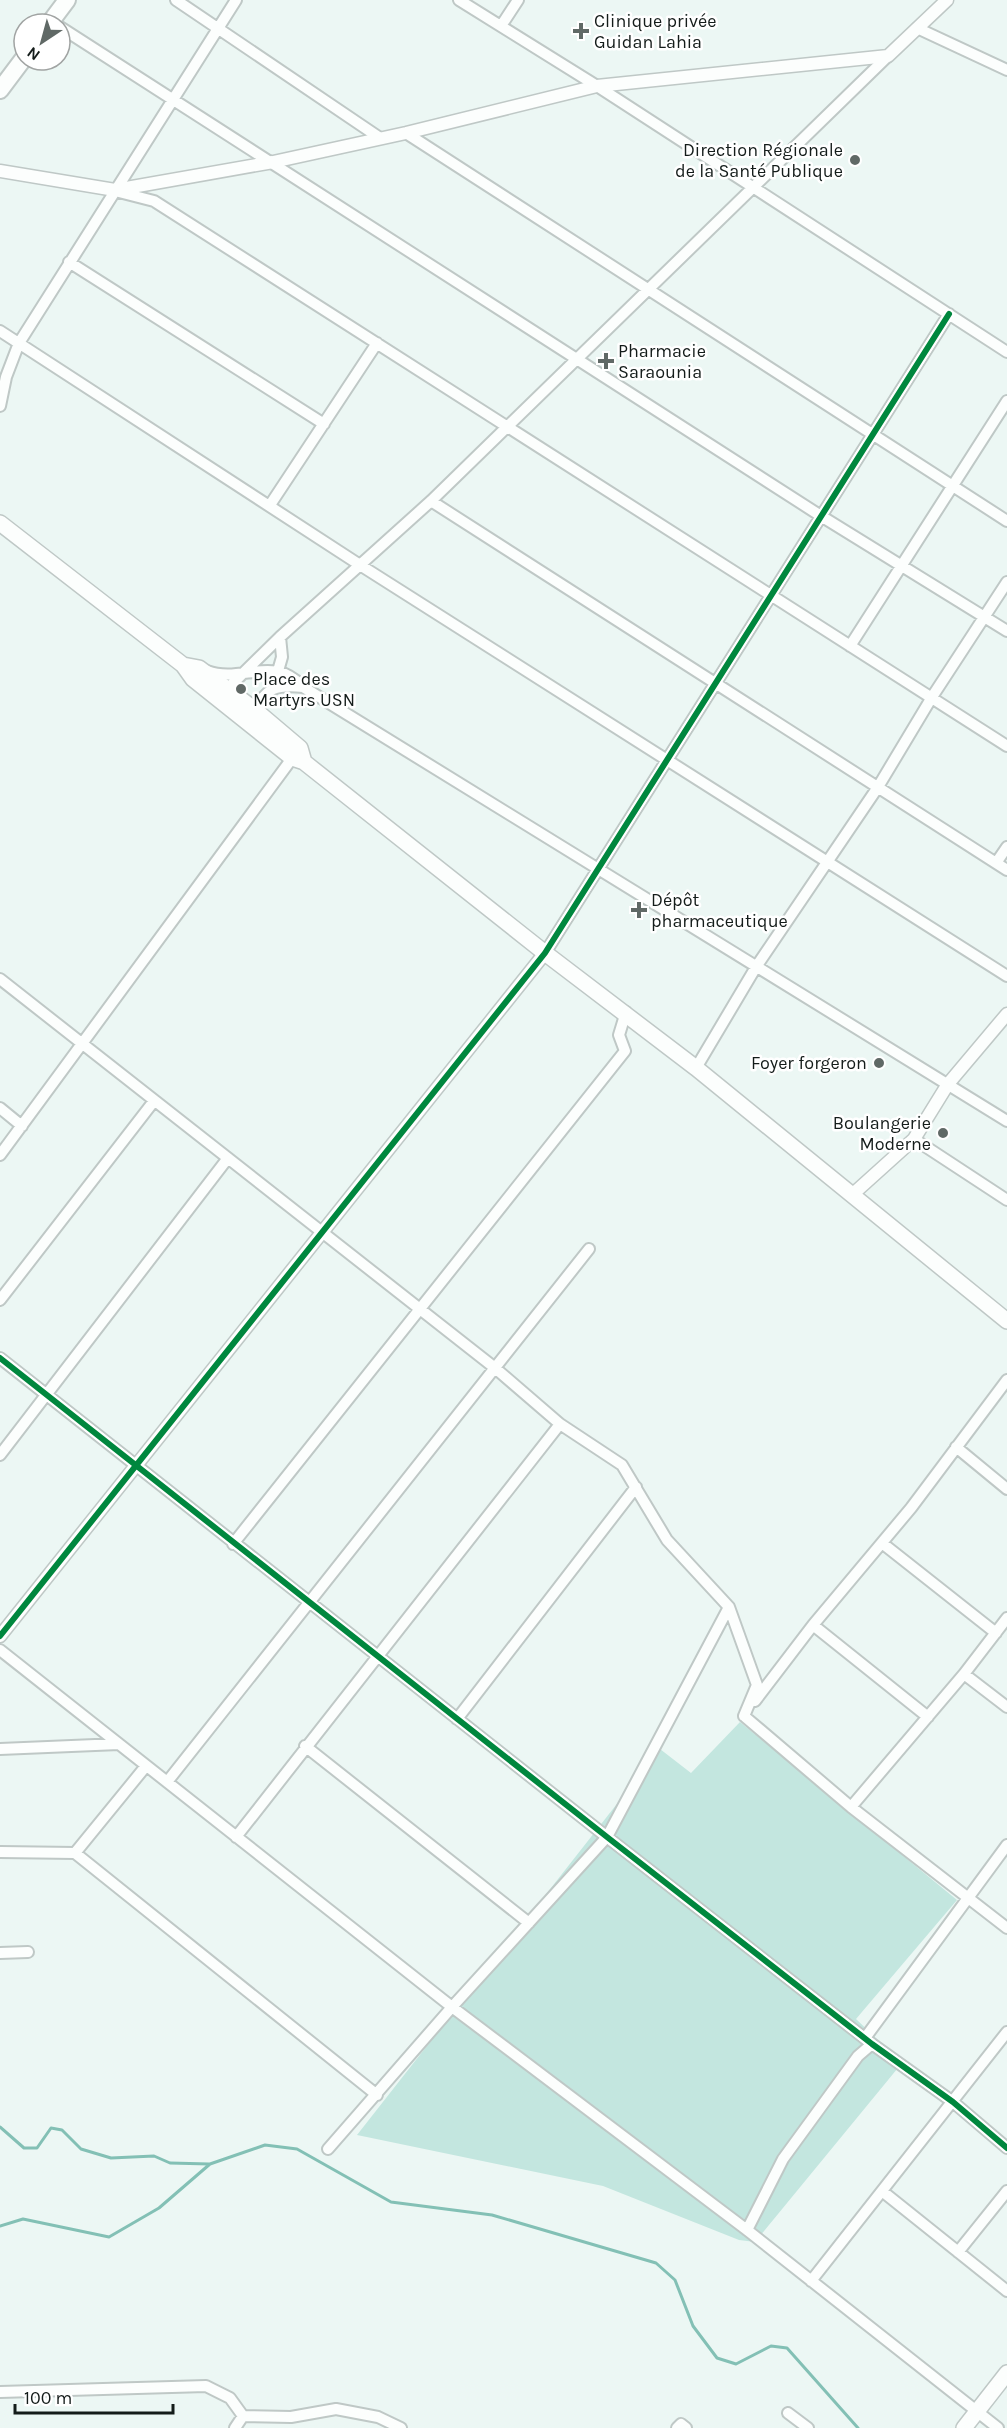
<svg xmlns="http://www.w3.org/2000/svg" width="1007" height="2428" viewBox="0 0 1007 2428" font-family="Karla,sans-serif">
<rect width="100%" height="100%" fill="#ecf7f4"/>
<!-- green -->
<path fill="#c3e6df" d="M740,1722L957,1900L856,2019L902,2063L755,2242L739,2240L603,2186L357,2135L660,1749L691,1773Z"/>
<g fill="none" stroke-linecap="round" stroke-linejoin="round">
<!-- stream -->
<path stroke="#83c0b5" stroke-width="3" d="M0,2127L24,2148H37L51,2128L62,2130L81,2149L111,2158L154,2156L170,2163L209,2164
M0,2226L23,2219L109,2237L159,2208L210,2164L265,2145L297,2149L391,2202L492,2215L656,2263L675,2280L693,2326L717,2358L736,2364L771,2346L787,2348L858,2428"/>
<defs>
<path id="minor" d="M176,0L380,138
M459,0L597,86L1007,352
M501,26L518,0
M60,27L821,516L1007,631
M917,28L1007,70
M406,133L1007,521
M115,191L154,201L1007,746
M69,262L324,424
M0,331L360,565L1007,976
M0,406L6,377L19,343L236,0
M431,501L1007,870
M270,505L377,343
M850,646L1007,401
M207,671C242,684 272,654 303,687L1007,1121
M276,678L282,657L280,637
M223,693L280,637L431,501L888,56
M250,714C269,689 271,684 303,687
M996,863L1007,847
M545,953L949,314
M0,979L495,1368L560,1424L622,1465L667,1540L729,1607L757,1685L744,1716
M696,1068L756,967L878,787L932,697L1007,582
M0,1108L22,1126
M914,1139L1007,1200
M0,1155L296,753
M0,1300L154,1101
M0,1358L607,1837L872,2044L953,2102L1007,2148
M956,1447L1007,1489
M0,1455L228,1158
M882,1543L996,1633
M233,1544L625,1051L619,1035L626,1012
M813,1625L928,1717
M0,1650L452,2007L747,2230L998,2428
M964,1674L1007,1707
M755,1701L813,1625L911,1508L1007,1380
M744,1716L851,1807L1007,1928
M457,1719L636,1487
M305,1746L529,1923
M0,1749L119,1744
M167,1782L589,1249
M851,1807L964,1674L1007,1618
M236,1837L560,1424
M0,1852L75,1853L377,2095
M75,1853L146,1766
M0,1953L28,1952
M865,2038L1007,1845
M328,2149L452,2007L607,1837L729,1607
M882,2191L1007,2291
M747,2230L783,2159L858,2056L872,2044
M958,2252L1007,2191
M811,2281L1007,2032
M0,2392L206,2386L230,2398L243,2416L291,2417L336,2409L378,2417L401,2428
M788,2413L808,2428
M235,2428L243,2416
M677,2428L681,2424L686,2428"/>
<path id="tertiary" d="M0,171L115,190L273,162L406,133L597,86L888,56L947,0
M853,1194L914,1139L948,1084L1007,1014
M0,1636L545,953"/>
<path id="secondary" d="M0,523L183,665L193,679L292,758L304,762L545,953L696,1068L1007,1321
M183,665L199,668L254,709L300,748L304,762
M964,2428L1007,2373"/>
<path id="primary" d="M49,24L67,0
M0,90L24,58"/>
</defs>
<!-- minor casing -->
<use href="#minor" stroke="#bfc8c6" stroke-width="14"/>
<!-- tertiary casing -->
<use href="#tertiary" stroke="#bfc8c6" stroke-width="15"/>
<!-- secondary casing -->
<use href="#secondary" stroke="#bfc8c6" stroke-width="18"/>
<!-- primary casing -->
<use href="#primary" stroke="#bfc8c6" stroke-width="20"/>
<!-- minor -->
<use href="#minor" stroke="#fcfefd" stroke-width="10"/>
<!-- tertiary -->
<use href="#tertiary" stroke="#fcfefd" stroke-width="12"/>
<!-- secondary -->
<use href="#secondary" stroke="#fcfefd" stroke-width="15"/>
<!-- primary -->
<use href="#primary" stroke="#fcfefd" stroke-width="16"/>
<defs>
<path id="cycleway" d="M0,1358L607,1837L872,2044L953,2102L1007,2148
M0,1636L545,953L949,314"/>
</defs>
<!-- cycleway casing -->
<use href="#cycleway" stroke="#fff" stroke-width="10"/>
<!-- cycleway -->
<use href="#cycleway" stroke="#00873e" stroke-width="6"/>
</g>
<!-- markers -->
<g fill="#606966" stroke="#fff" stroke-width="2">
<path d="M578 22h6v6h6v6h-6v6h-6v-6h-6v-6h6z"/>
<circle cx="855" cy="160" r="6"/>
<path d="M603 352h6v6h6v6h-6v6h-6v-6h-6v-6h6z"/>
<circle cx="241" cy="689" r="6"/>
<path d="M636 901h6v6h6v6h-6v6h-6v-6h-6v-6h6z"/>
<circle cx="879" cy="1063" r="6"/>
<circle cx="943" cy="1133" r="6"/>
</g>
<g text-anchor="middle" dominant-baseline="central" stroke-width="5" stroke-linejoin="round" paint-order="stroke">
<!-- poi labels -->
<g font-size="18" fill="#141c1a" stroke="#fff" text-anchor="start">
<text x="594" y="21">Clinique privée<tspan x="594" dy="21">Guidan Lahia</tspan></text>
<text x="843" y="150" text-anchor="end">Direction Régionale<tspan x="843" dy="21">de la Santé Publique</tspan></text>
<text x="618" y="351">Pharmacie<tspan x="618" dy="21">Saraounia</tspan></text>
<text x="253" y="679">Place des<tspan x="253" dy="21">Martyrs USN</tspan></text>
<text x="651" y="900">Dépôt<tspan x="651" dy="21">pharmaceutique</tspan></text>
<text x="867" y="1063" text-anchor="end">Foyer forgeron</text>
<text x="931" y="1123" text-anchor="end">Boulangerie<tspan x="931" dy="21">Moderne</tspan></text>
</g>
</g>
<!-- north arrow -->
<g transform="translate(42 42) rotate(216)"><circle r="28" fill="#ffffff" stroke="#a1a4a3" stroke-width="1.5"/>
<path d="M0-4.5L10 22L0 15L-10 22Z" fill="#606966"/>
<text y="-9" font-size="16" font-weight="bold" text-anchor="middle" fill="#141c1a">N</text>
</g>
<!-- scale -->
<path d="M15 2404v9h158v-9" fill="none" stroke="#141c1a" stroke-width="3"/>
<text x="24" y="2404" font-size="18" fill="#141c1a" stroke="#ffffff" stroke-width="4.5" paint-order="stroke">100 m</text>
</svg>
